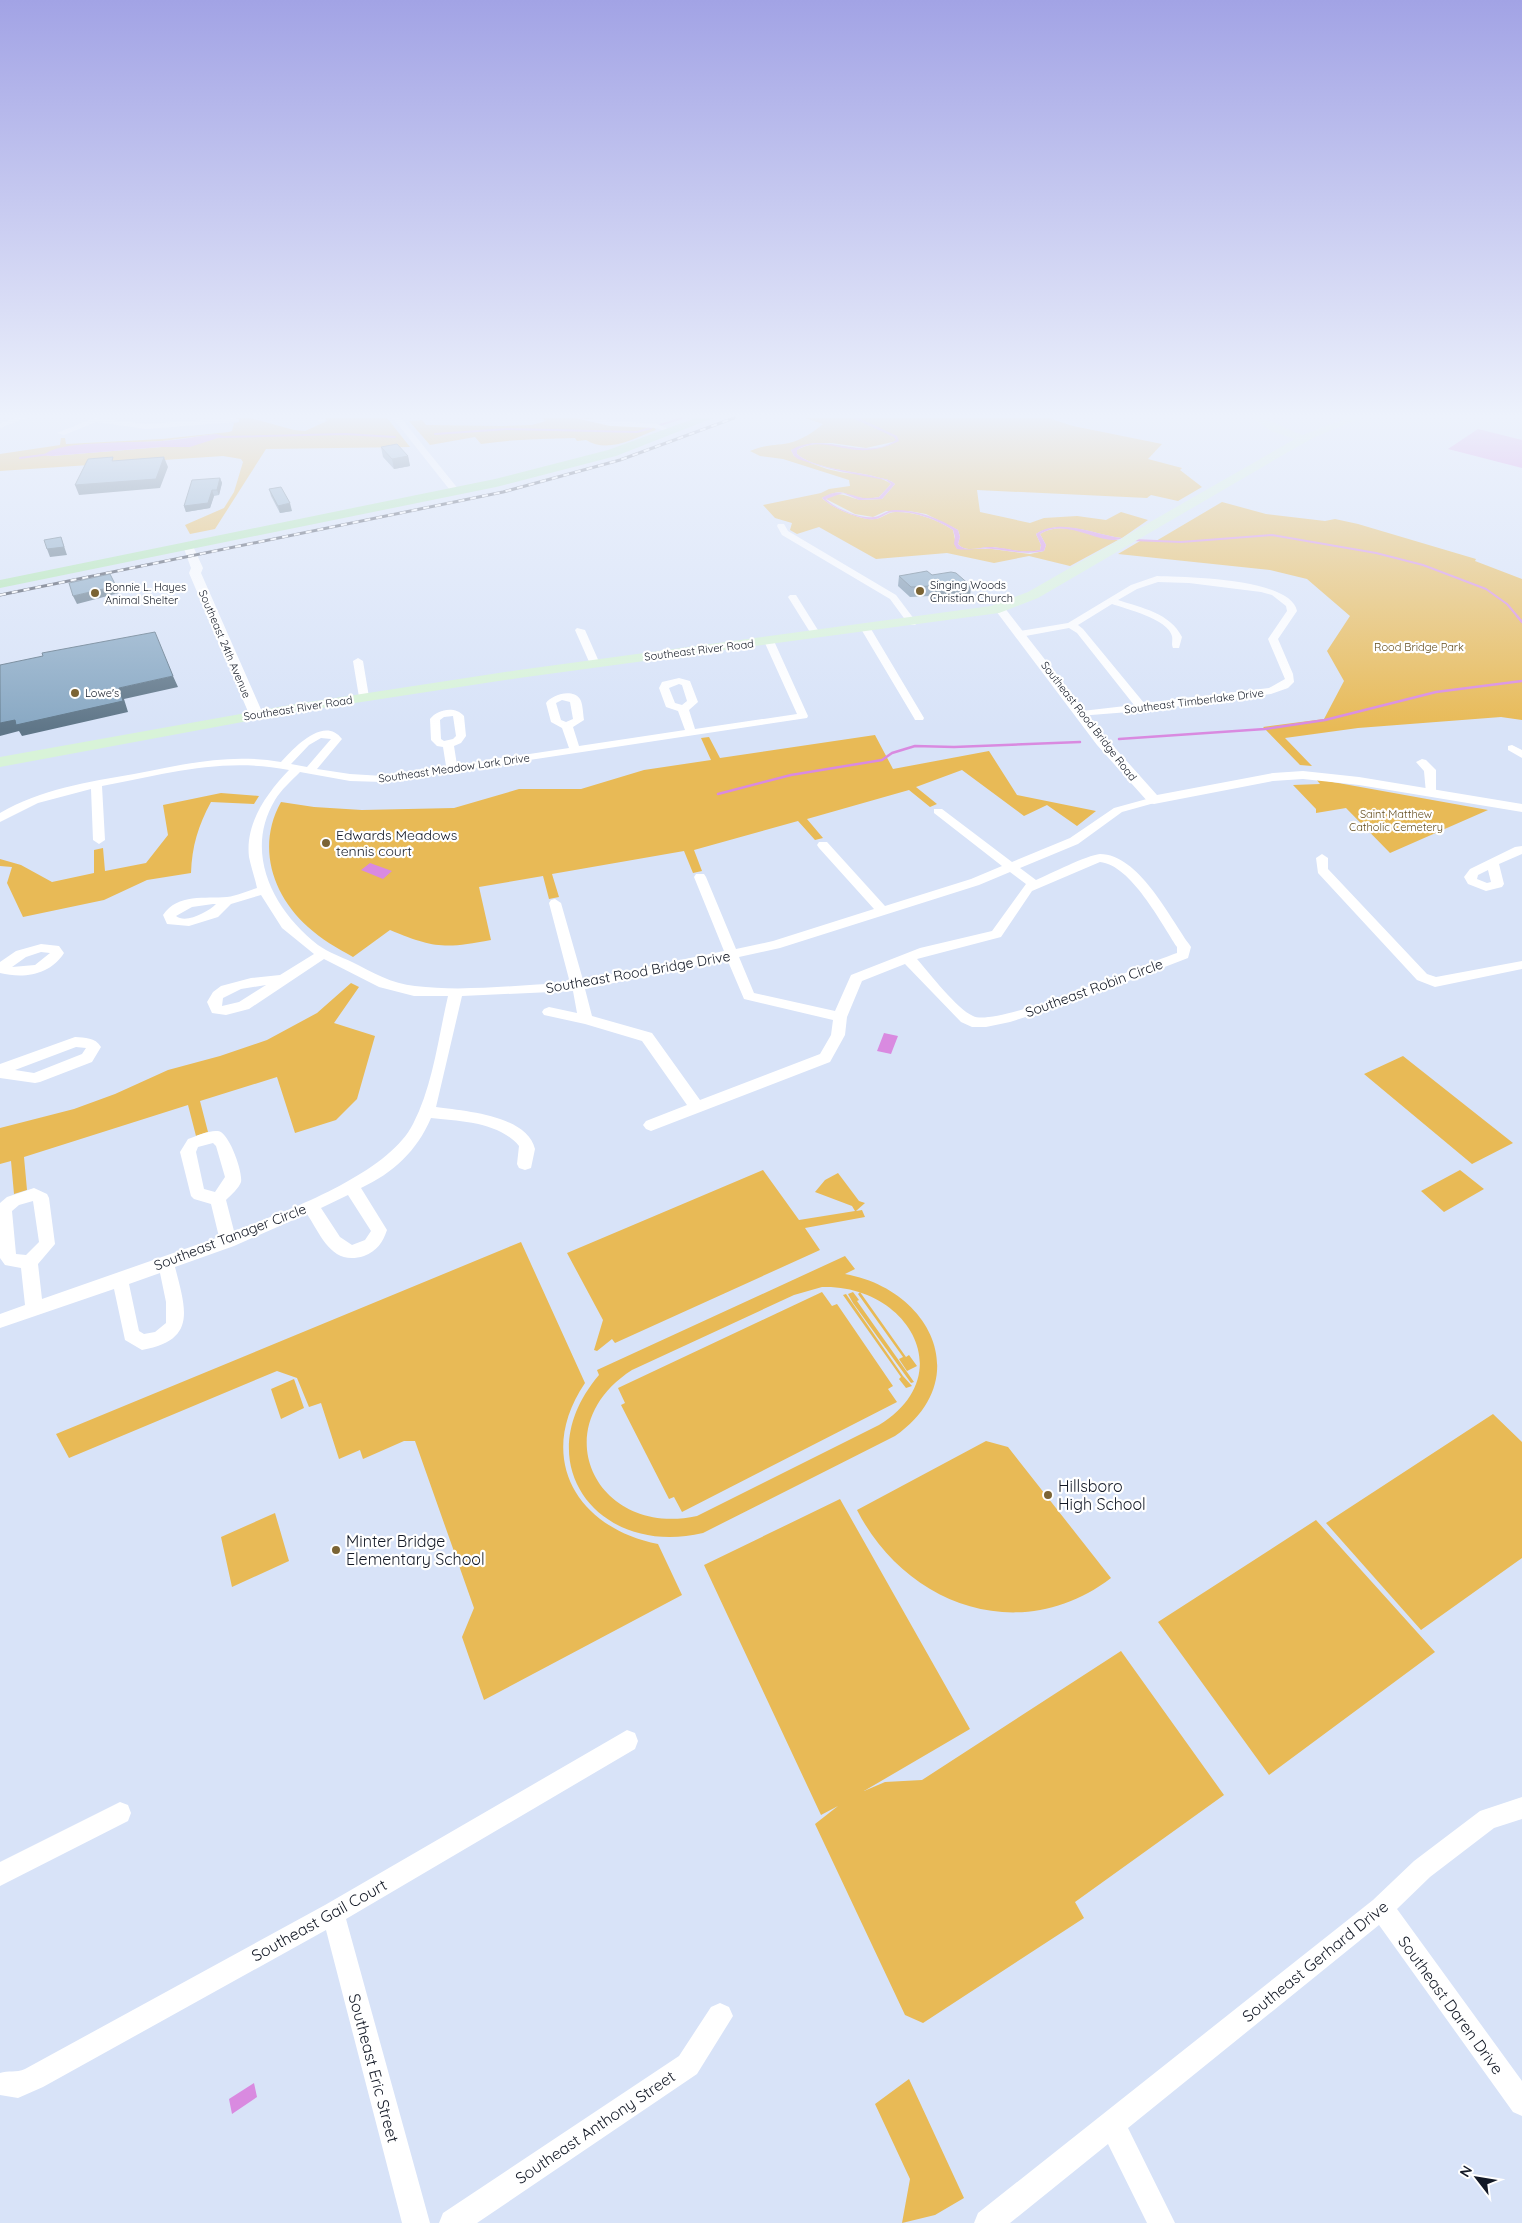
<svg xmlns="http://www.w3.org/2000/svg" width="1522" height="2223" viewBox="0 0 1522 2223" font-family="Quicksand,sans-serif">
<rect width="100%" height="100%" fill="#d8e3f8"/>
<!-- green -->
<path fill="#e8ba56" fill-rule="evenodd" d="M231,418H250L294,430L305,431L327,421L325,418H387L410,447L266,449L215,529L190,534L185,525L224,508L234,492L243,462L241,459L223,456L0,471V454L60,445L61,438H65L66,444L162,439L229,432L232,431L234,423L239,422V419ZM216,434L174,446L52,456L45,455L71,446L162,441Z
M542,418H587L615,424L652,425L656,430C634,438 608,454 586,440L577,441L575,438C543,439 513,439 481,444L475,437L430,445L409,421L422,420L426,425L503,426L532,425L546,421Z
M805,418H1048L1073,426L1162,444L1148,459L1182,468L1180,470L1202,487L1178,501L1151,495L1147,498L977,490L980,512L1030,523L1044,518L1077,516L1106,520L1121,512L1148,520L1122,538C1095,535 1061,518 1036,534L1041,545L1040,550C1023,554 1009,549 993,547C982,546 966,554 958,544L960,537L958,530L926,514L909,511H886L873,517L855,514L826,499C840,489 847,498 861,500C868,500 875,499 882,499L895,484C888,478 882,479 873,476C852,471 813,468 797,454V450C827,432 864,462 897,441L866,448L832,443H813L791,450L794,456C806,460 818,467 831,470C848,475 877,473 891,484L879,497C874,498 867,499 862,498C841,495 845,487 822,498C830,507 862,521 874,519C882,519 887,512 896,512C916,512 936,519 953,530L957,549H992L1030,554L1044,551L1046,545L1040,534C1063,520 1094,536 1118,540L1070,566L1029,556L994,563L947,553L876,559L819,527L797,534L790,530L792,523L775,518L763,505L821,493L829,489L850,486L849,480L783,459L760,456L750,451C766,444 774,446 789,443C801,440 814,432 823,424Z
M1222,502L1266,514L1325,521L1335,519L1358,524L1476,559L1475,561L1522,579V720L1501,717L1358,728L1285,738L1312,766L1300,765L1263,727L1324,719L1344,681L1327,651L1350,616L1307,579L1270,570L1118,554L1140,541H1156Z
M875,735L893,769L989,751L1017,795L1096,811L1077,826L1047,805L1024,816L962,770L916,787L937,804L930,807L909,790L807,819L823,838L815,840L798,821L694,850L702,871L693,873L684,851L552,874L559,897L549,899L543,876L479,887L491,940C445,949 433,948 390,930L353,957C337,948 321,939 308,927C271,894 257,845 281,802L314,807L362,810L454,808L519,789H581L644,770L711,760L701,738L709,737L720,758Z
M1316,779L1488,810L1390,853L1346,808L1316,813V809L1293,785L1320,784Z
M221,793L259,796L254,804L211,802C198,826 192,846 191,873L147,880L104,900L23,917L7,883L12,867L0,866V859L21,865L52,882L94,873V850L103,848L105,871L146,863L168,835L163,805Z
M351,983L359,987L334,1023L375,1036L357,1099L336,1120L295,1133L277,1077L200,1101L208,1132L196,1136L188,1105L24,1157L27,1190L14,1194L11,1161L0,1164V1128L74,1109L115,1094L168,1070L220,1056L267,1040L317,1013Z
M1403,1056L1513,1143L1472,1164L1364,1074Z
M763,1170L799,1220L855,1211L852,1206L815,1192L825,1180L838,1173L859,1201L865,1203L856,1211L862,1210L865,1217L805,1228L820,1250L615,1343L612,1339L597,1351L594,1350L603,1320L567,1253Z
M1460,1170L1484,1189L1444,1212L1421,1191Z
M521,1242L585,1383C535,1457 576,1528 658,1544L682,1595L484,1700L462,1637L474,1608L415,1441H404L363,1459L360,1450L339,1459L321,1403L309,1407L297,1378L277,1371L69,1458L56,1434Z
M845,1256L855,1269L845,1274C930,1289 976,1379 895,1436L703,1533C598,1558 525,1462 599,1375L597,1370ZM822,1287C906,1284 962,1374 879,1425L697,1516C596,1538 543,1427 632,1370L794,1295Z
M822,1292L832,1306L837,1304L893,1386L888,1389L897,1402L682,1512L674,1497L669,1499L621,1405L625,1403L618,1388Z
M853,1292L859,1300L857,1301L914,1382L911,1383L853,1303L848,1294Z
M860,1292L906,1357L909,1355L917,1366L907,1371L899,1359L903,1357L858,1294Z
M846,1294L903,1376L912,1386L906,1388L899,1379L901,1377L843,1295Z
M294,1379L304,1408L281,1419L271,1389Z
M1493,1414L1522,1442V1558L1421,1630L1326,1523Z
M986,1441L1008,1447L1111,1578C1021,1647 906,1606 857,1510Z
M840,1499L970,1729L864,1791L885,1782L922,1780L1121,1651L1224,1795L1075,1902L1084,1918L923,2023L905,2015L815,1824L838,1806L821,1815L704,1565Z
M275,1513L289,1561L232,1587L221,1537Z
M1316,1520L1435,1652L1269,1775L1158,1622Z
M909,2079L964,2198L935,2215L902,2223L910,2179L875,2104Z"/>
<!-- water -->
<path fill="#d98ae0" d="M852,418H859L897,436L899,441C886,447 873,451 858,450C837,448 815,438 797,450V454C812,468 852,471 873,476C882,479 888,478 895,484L882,499L859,500L843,493L826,499C834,508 860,519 873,517C881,517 886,510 895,510C917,510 939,518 958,530L960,537L958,544C966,554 982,546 992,547C1009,548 1023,554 1040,550L1041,545L1036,534C1061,517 1094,535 1122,538C1104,548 1067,516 1040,534L1046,545L1044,551C1026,555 1011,551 993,549C981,547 969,551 957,549L954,544L955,537L953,530C936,519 915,511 894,512C887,512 883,517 876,519C864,522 830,507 822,498C836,489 844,493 859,497C865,499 873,498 879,497L891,484L886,480C856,475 827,469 798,459L794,456L791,450C824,430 865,463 896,440L894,437Z
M1478,429L1522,440V468L1448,449Z
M216,434L224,436L190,447H161L52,456L44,455C58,440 139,443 162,441C180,440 198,436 216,434Z
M370,863L392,871L383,879L361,870Z
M884,1033L898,1036L891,1054L877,1051Z
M254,2083L257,2097L232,2114L229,2099Z"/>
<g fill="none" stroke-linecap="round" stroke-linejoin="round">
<!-- stream-far1 -->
<path stroke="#d98ae0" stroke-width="2" d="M660,425L682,418
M435,434L507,429L637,432L651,428
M220,437L345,434L395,437
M20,458L50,454
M1133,540L1181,542L1272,535L1376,553L1423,565L1486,589L1507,604L1518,617"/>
<!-- stream -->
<path stroke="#d98ae0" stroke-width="2.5" d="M1517,616L1522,622
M1119,739L1265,729L1325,720L1436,692L1522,681
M718,794L791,775L882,760L892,753L915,746L954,747L1080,742"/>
<!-- minor -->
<path fill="#fff" fill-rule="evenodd" d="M15,418H26L0,428V423Z
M94,418L146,424L234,418L240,420L236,422L146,429L96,422L64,435L57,433Z
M310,418L327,420L323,422Z
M393,418H401L459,490V494H453Z
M575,418L657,424L676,432L672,434L656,428L610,426Z
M778,524H784L788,531L896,595L917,623L915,625H909L890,599L782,535L777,526Z
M1157,576C1185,577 1291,578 1297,611L1278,639L1293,674L1294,682L1288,688L1271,694L1142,711L1078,716L1077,714L1082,711L1134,705L1077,633L1069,628L1020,637L1015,634L1020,631L1068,623L1131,585ZM1158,582L1189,583L1261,592L1272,595L1286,606L1287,611L1268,639L1285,679L1269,688L1144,703L1083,629L1078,625L1112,604C1126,609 1168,619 1172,636C1173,641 1171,644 1173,648H1179L1182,637C1170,613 1142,608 1118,600L1137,589Z
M790,595H796L821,635L819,637H813L788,597Z
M866,626L871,629L924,718L923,720H915L914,718L861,629Z
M577,628L585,630L600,664L599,666L590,664L575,630Z
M769,638L774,641L808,716L807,718L383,782L350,781L300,772C291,781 281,790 275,800C243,853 274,911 318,945C328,952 341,957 352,962C372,972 392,984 415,986C464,992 516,985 566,983H570L549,903L551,900L555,899L561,903L583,980L724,951L694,877L696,874H704L706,877L736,949L773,941L874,909L819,848L817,845L819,842H827L885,906L971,879L1002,866L934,813V809H942L1012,862L1070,838L1114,808L1154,797L1158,798V802L1122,812L1078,844L1020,868L1036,880C1050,874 1087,855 1100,854C1138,854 1169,916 1189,944L1191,947L1188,958L1079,1000L1010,1022L986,1027H972L961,1022L905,964L862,981L847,1017L845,1035L830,1062L651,1131L646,1129L643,1125L646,1121L687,1105L642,1041L585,1024L544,1015L542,1012L544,1009L549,1007L577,1013L573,991L462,996L436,1107C464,1111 527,1115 535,1149L531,1168L525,1170L519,1168L517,1164L519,1146C499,1122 460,1121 431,1118C417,1151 393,1173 361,1188L387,1230C383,1242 377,1251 364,1256C332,1266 322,1237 307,1214L234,1246L175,1267C186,1310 197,1340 142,1350L125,1340L114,1289L0,1328V1314L25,1305L21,1268L5,1265L0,1258V1203L7,1197L34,1188L47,1194L49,1198L55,1244L38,1264L42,1299L219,1237L211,1204L194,1199L191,1196L180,1152L188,1139C196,1136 209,1130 218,1131C229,1132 243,1172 241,1182C239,1188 231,1195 226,1200L234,1231C285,1212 388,1174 413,1124C433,1085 438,1039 448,996H414L379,987L324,959L249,1009L226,1015L212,1013L207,1002L213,992L221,986L251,978L280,975L314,954L282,928L261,895L231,904L218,917L189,926L167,924L163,915C178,893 205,899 227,897C237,896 248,891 257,888C255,878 251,867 249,857C245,823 267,793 289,770C222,757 167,774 102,786L105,840L99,844L93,840L91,789L38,803L0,822V813C41,789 88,782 134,774C186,764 228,753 281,762C294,748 324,715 342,739L317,769L350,774L383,776L446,766L443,747L437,746L431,740L430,719C438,709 455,706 464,716L466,736L461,743L454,746L457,765L569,748L562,728L551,722L546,703C552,695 572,688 580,699C583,704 583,714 584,720L573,727L579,746L685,730L678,711L666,707L659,688L662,682L679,678L690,681L698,702L689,710L695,729L797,714L764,641ZM679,684L682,685L687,701L682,705L675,703L669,688ZM562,700L570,702L573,719L566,722L561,720L556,703ZM453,716L456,736L453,739L444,741L441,739L440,720L444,717ZM321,738L331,739L307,767L291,764L309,745ZM1100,862C1131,865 1161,923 1177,947V953C1145,964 997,1028 973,1016C957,1009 930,974 917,959L1001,937L1032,891ZM1010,872L1026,884L992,931L920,948L851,975L835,1011L754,993L739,957L780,948L979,885ZM213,904H216C208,912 186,924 176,916L192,907ZM727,959L744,999L833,1020L831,1035L820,1054L700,1100L652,1033L592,1016L585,989ZM266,985L239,1002L222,1006L223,998L241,989ZM213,1143L216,1146L225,1177L215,1192L204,1189L196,1152L198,1147ZM348,1195L371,1231L365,1240L352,1245L340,1237L321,1208ZM33,1201L39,1242L26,1255L16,1254L12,1211L19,1205ZM160,1273L166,1302V1323L155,1332L144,1334L139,1331L129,1284Z
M358,658L363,661L369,697L364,700L359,697L353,661Z
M1512,745L1522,750V758L1508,750V746Z
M1422,759L1426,760L1436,770V795L1432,796L1426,793L1424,771L1416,762Z
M1522,846V854L1499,864L1504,884L1502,887L1486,891L1468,884L1464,877L1470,869L1515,847ZM1488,870L1491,882L1487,883L1477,879L1478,875Z
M1322,854L1328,858V869L1427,974L1436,977L1522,961V969L1435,987L1417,980L1318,873L1316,858Z
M41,944L59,946L64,953C50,975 24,979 0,973V962L16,951ZM41,952L50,953L35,965L12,967L26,957Z
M75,1037C85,1038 95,1037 101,1047L92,1062L40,1082L35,1083L0,1078V1064ZM76,1047L86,1048L82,1054L34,1073L15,1070Z
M627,1730L635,1733L638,1741L635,1749L346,1919L430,2223H402L326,1930L43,2087L18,2098L0,2095V2073C8,2070 16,2073 25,2069L325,1905Z
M1522,1797V1819L1494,1828L1430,1877L1397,1909L1522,2081V2116L1513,2112L1379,1925L1128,2128L1175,2223H1147L1108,2144L1010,2223H974L978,2213L1373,1900L1414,1861L1480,1811Z
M120,1802L128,1805L131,1813L128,1821L0,1886V1862Z
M720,2003L729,2007L733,2016L697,2074L477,2223H439L443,2213L679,2056L711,2007Z"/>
<!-- tertiary -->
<path fill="#fff" fill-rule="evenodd" d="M188,543L193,546L203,568L201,573L263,714L261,717L256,718L249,714L189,573L191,568L183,546Z
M1000,605L1004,607L1107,739L1157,795L1273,773L1303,771L1359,777L1522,804V812L1359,785L1303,779L1273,781L1154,804L1149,803L1097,745L996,611L994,609Z"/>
<!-- secondary -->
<path fill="#d8f3d8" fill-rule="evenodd" d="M1253,418C1269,418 1287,430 1303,435L1347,418H1361L1315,437L1295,448L1038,598L999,613L519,678L296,712L0,767V757L296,704L519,670L991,606L1028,592L1295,439L1271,431Z"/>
<!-- primary -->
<path fill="#b0e6b0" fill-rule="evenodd" d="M696,418H713L616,456L496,487L0,588V580L495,479L608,450Z"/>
<defs>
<path id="rail" d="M0,595L503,492L620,460L734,418"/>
</defs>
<!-- rail casing -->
<use href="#rail" stroke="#434a59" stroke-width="3"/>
<!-- rail -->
<use href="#rail" stroke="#fff" stroke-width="2" stroke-dasharray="6" stroke-linecap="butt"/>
</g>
<!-- wall -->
<path fill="#7590a8" d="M381,447L408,456L410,466L394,469L383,457Z
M220,478L222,483L219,495L214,496L210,508L186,512L184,506Z
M269,489L292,511L280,513L271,496Z
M932,575L970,596L934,600L930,596L910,597L898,586L899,576Z"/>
<!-- shaded-wall -->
<path fill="#5f7688" d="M408,456L410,466L394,469L392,459Z
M164,457L168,467L160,488L79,495L75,485Z
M220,478L222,483L219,495L217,490Z
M212,490L214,496L210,508L186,512L184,506Z
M290,503L292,511L280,513L278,506Z
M61,537L67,555L50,557L47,549Z
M116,586L119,593L77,604L73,596Z
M971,586L970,596L934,600L935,590Z
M173,676L178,687L124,699L128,712L22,736L19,731L0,736V723L119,688Z"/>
<!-- building -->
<path fill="#88a8c3" stroke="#5f7688" d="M397,444L408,456L392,459L381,447Z
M113,457L112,461L164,457L156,479L75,485L88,459Z
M220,478L217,490H212L208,503L184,506L192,480Z
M281,487L290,503L278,506L269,489Z
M61,537L64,547L47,549L44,540Z
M927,571L932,575L951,572L956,573L971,586L935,590L931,586L911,587L899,576Z
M110,574L116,586L73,596L69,583Z
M155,632L173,676L119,688L123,701L16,725L15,720L0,723V665L43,656L42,653Z"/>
<!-- sky -->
<linearGradient id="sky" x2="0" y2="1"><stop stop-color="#a2a3e5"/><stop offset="0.57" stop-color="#edf2fc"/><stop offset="1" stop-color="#edf2fc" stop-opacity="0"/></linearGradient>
<rect width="1522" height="729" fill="url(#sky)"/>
<!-- markers -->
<g fill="#7b6434" stroke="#fff" stroke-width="2">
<circle cx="920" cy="591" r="5"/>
<circle cx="95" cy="593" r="5"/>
<circle cx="75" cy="693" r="5"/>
<circle cx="326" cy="843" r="5"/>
<circle cx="1048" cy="1495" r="5"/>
<circle cx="336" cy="1550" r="5"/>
</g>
<g text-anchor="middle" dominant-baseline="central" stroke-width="4.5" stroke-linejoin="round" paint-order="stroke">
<!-- far-poi labels -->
<g font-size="11" fill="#131926" stroke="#fff" text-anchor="start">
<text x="930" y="585">Singing Woods<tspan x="930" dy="13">Christian Church</tspan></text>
<text x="105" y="587">Bonnie L. Hayes<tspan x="105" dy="13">Animal Shelter</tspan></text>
<text x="85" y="693">Lowe's</text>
</g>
<!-- far-street labels -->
<g font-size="11" fill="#131926" stroke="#fff">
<text transform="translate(225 644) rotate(67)">Southeast 24th Avenue</text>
<text transform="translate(699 650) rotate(-7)">Southeast River Road</text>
<text transform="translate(1194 701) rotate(-7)">Southeast Timberlake Drive</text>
<text transform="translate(298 708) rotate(-9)">Southeast River Road</text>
<text transform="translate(1089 721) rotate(52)">Southeast Rood Bridge Road</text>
<text transform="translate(454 768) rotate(-8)">Southeast Meadow Lark Drive</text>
</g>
<!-- far-park labels -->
<g font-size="11" fill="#644e1f" stroke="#fff">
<text x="1419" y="647">Rood Bridge Park</text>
<text x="1396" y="814">Saint Matthew<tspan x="1396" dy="13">Catholic Cemetery</tspan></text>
</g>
<!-- poi labels -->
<g font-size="14" fill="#131926" stroke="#fff" text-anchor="start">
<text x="336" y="835">Edwards Meadows<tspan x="336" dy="16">tennis court</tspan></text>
</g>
<!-- street labels -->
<g font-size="14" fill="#131926" stroke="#fff">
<text transform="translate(638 972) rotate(-10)">Southeast Rood Bridge Drive</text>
<text transform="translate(1094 988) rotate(-20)">Southeast Robin Circle</text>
<text transform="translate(230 1237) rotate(-21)">Southeast Tanager Circle</text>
</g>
<!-- near-poi labels -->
<g font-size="16" fill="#131926" stroke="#fff" text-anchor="start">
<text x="1058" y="1486">Hillsboro<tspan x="1058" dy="18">High School</tspan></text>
<text x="346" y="1541">Minter Bridge<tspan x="346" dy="18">Elementary School</tspan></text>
</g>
<!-- near-street labels -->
<g font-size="16" fill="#131926" stroke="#fff">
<text transform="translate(319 1920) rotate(-29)">Southeast Gail Court</text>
<text transform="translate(1315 1961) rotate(-39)">Southeast Gerhard Drive</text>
<text transform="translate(1451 2005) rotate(54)">Southeast Daren Drive</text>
<text transform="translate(374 2068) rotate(75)">Southeast Eric Street</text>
<text transform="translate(595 2127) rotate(-34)">Southeast Anthony Street</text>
</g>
</g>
<!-- north arrow -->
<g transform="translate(1477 2178) rotate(301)" stroke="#ffffff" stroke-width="4" paint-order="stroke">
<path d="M0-4L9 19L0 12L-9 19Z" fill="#131926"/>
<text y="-8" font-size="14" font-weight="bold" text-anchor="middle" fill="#131926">N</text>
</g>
</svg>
